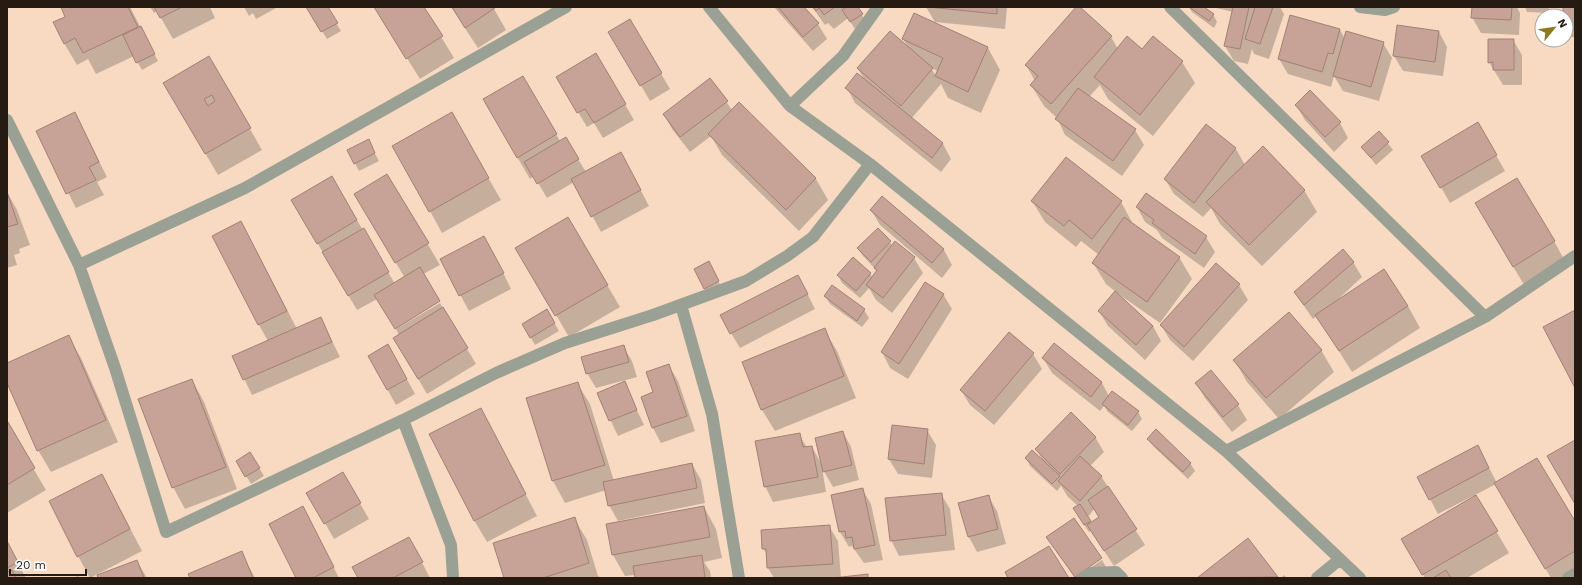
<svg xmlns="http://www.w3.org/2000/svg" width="1582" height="585" viewBox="0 0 1582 585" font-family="'Work Sans',sans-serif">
<rect width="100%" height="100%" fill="#f8dac3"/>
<!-- shadow -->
<path fill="#0003" fill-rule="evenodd" d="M62,7H130L158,61L142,70L134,56L96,74L88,59L77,65L64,43L67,17Z
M150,7H210L215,18L173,39L157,11L154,13Z
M244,7H278L256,19L253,13L249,16Z
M307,7H326L341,31L327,39Z
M375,7H423L454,58L420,79Z
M451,7H493L506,30L478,48Z
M774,7H803L818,24L827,39L813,51Z
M812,7H857L866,22L855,29L848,18L834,29L828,23L825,25Z
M926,7H1007L1005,29L935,22Z
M1078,7L1111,37L1118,49L1182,62L1195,83L1153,136L1108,99L1100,85L1089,97L1135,130L1144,145L1122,176L1065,135L1057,118L1044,106L1031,85L1035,81L1026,65Z
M1189,7H1202L1213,14L1217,22L1214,28L1192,12Z
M1212,7H1280L1284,14L1269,59L1254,54L1252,49L1248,64L1234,61L1225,46L1233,12Z
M1473,7H1517L1520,13L1519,35L1481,33L1472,17Z
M1525,7H1549V13L1527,12Z
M1564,7H1575V37H1569L1566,31V16H1564Z
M915,14L988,48L1000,70L981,113L948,98L941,84L911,119L943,144L951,159L941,172L855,103L847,88L866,82L858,69L909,49L903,39ZM931,68L938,71L936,76Z
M630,20L670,89L650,101L610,32Z
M1340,30L1345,39L1383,43L1392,58L1379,101L1343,91L1334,76L1331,87L1288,74L1279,59Z
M1439,32L1447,47L1443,76L1403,71L1394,56Z
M1513,40L1522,55V85H1503L1489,62Z
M596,54L634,120L603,138L594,123L587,127L557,77Z
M209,57L262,150L218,175L164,83Z
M523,77L560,141L565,138L586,172L629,168L649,206L601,232L574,182L547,198L534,176L530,179L484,100Z
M710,79L732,110L739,104L816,179L828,200L799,231L722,155L711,136L690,152L672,129L664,114Z
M1296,105L1340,123L1348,138L1334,152L1305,120Z
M75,113L107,177L97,182L104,195L76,208L37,131Z
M451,113L501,200L442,233L430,211Z
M1478,124L1505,171L1450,203L1423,156Z
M1206,126L1236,149L1245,165L1304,190L1317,212L1262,266L1220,224L1211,208L1203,217L1174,194L1165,179Z
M1379,132L1393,150L1376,165L1362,147Z
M372,148L379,161L359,171L355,163Z
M387,175L440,265L357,310L292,200L332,178L395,284L405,278L367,215Z
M7,192L17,210L30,245L19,249L20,253L14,255L17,265L7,268Z
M882,197L944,250L952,265L942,278L880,225L871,210Z
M1032,201L1121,202L1133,224L1179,257L1192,279L1160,323L1117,293L1116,294L1153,326L1161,341L1145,360L1108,326L1099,311L1116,292L1106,284L1093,263L1099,255L1081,241L1076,247L1045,222Z
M1137,207L1206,237L1215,252L1204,268L1162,238L1157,230L1145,222Z
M568,218L620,307L569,337L517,248Z
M1488,225L1554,241L1566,263L1526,288Z
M890,242L892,246L914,258L923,273L892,313L876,300L869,288L860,298L842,283L838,275L870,274L873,278L878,272L863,256L858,249Z
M253,244L297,329L321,319L340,357L252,395L233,356L268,341L259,325Z
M493,252L511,289L469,311L441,260Z
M1353,262L1362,277L1333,304L1408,306L1420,328L1352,372L1317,316L1313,319L1295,293Z
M1216,264L1239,285L1248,300L1193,361L1170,340L1161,325Z
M713,270L722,289L709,296L704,288Z
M832,287L864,310L869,318L862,327L830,304L825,296Z
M806,291L815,309L740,348L731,333Z
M943,294L952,309L908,379L890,368L882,352Z
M440,303L476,364L427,394L403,353L399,335L396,329Z
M547,310L559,331L535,345L523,324Z
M824,329L837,351L856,398L775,431L762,410L743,362Z
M68,336L81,358L118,442L51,472L38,450L7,380V364Z
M623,346L632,361L637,377L596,388L587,373Z
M1321,350L1334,372L1279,419L1247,382L1235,361Z
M1033,354L1042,369L994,425L970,405L961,390Z
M369,356L397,361L415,394L396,405Z
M1043,358L1102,383L1109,396L1138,412L1142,419L1132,431L1108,412L1104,406L1100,411L1052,373Z
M669,366L678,381L695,431L661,443L653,428L655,393Z
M1211,371L1238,405L1247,420L1232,432L1205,398L1196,383Z
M192,380L204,402L237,489L185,509L173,487Z
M577,383L590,404L614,481L692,464L701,480L705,503L618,521L609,505L606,490L565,503L553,481L527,399Z
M624,383L644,425L618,436L598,394Z
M481,409L537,516L487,542L474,520Z
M7,424L46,490L7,513Z
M893,426L927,430L936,445L932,478L898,474L889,459Z
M843,432L851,447L859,480L833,487L822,468L826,492L773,502L765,486L799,434L807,448L812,447L821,463Z
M1095,437L1104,452L1090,466L1101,476L1145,545L1114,566L1091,531L1089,532L1078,516V506L1068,497L1061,486L1057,491L1030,466L1026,458L1043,461L1036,449ZM1094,509L1099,518L1091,523L1085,513L1089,516Z
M1149,439L1190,463L1195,471L1188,479L1153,446Z
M250,453L264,476L251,484L237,461Z
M1486,462L1497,483L1575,523V578H1551L1496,484L1475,495L1509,553L1467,578H1425L1402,540L1473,498V496L1438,514L1430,499Z
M343,474L369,519L334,539L308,493Z
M102,475L142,551L90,578L78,556Z
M862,489L871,504L883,560L864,563L852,546L849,547L840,532Z
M941,494L950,509L955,550L899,556L891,540Z
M988,496L997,511L1006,544L977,552L969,537L960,504Z
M704,507L716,529L722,558L704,562L710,571L711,578H636L635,575L625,576L613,555Z
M574,518L587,540L598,576L601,578H505Z
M311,523L339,578H297Z
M829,526L838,541L841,578H774L768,568V556L763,548Z
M1048,537L1101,558L1074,577Z
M1248,540L1277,578H1199Z
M7,543L15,558L26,578H7Z
M241,552L255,578H191Z
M417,553L430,578H359Z
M1102,560L1110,574L1104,578H1075Z
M137,561L147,578H99Z
M1284,575L1287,578H1281Z
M78,576L80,578H73Z"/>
<!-- building -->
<path fill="#c6a396" stroke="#a28074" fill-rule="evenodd" d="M61,7H128L138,27L83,53L75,38L64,44L53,22L65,17Z
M154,7H182L160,18Z
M306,7H328L338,23L321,32Z
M374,7H424L443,36L406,59Z
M452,7H494L495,8L465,28Z
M778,7H804L819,23L803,37Z
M813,7H835L824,15L819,8L816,11Z
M847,7H858L863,14L850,22L842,10Z
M928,7H997V14Z
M1076,7H1080L1112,36L1051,104L1030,85L1038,76L1025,65Z
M1189,7H1204L1214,14L1209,21Z
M1233,7H1249L1240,49L1224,46Z
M1255,7H1273L1260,44L1245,39Z
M1472,7H1512L1511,20L1471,18Z
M1563,7H1575V29L1566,30V16H1563Z
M914,13L988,47L968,92L935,76L943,58L902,39Z
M1290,15L1340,29L1333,54L1328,53L1322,72L1278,59Z
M630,19L662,73L640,86L608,32Z
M1397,25L1439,31L1435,62L1393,56Z
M141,26L155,54L136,63L123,35Z
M890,31L933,68L901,106L857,68Z
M1346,31L1384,42L1371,87L1333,76Z
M1127,36L1142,49L1153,36L1183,61L1140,115L1094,77Z
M1488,39H1514V70H1493V62L1488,63Z
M596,53L626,104L594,123L585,109L577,113L556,77Z
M209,56L251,128L205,154L163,83ZM212,95L215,101L208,106L204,99Z
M857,73L943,143L932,158L845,88Z
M523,76L557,134L517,158L483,99Z
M710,78L728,101L680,137L663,114Z
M1078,88L1136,129L1113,161L1055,119Z
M1310,90L1341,122L1325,137L1295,105Z
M739,102L816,178L786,210L708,134Z
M75,112L99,162L89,167L96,180L66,194L36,131Z
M452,112L489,178L429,212L392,146Z
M1478,122L1497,155L1440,188L1421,156Z
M1206,124L1236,148L1194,203L1164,179Z
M1379,131L1389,142L1371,158L1361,147Z
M566,137L579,159L537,184L524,162Z
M369,139L375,153L354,164L347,150Z
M1263,146L1305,190L1249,245L1206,202Z
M621,152L641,190L591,217L571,179Z
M1066,157L1122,201L1092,239L1069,220L1064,226L1031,201Z
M387,174L429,243L395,263L354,194Z
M332,176L357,220L317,244L291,200Z
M1517,178L1555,241L1513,267L1475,203Z
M7,192L18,224L7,227Z
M1146,193L1207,236L1195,254L1152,223L1154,220L1136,207Z
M882,196L944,249L932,263L870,210Z
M568,217L608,285L555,316L515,248Z
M1124,217L1180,257L1147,302L1092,263Z
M241,221L287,311L258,325L212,236Z
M364,228L389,272L348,296L322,252Z
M878,228L891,241L871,262L857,248Z
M484,236L504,273L459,296L440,259Z
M895,241L915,257L883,298L866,285L877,270L874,268Z
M1343,249L1354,262L1304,305L1294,292Z
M853,257L871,273L856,291L837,275Z
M709,261L719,281L704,289L694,269Z
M1216,263L1240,284L1184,347L1160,325Z
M420,267L440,301L395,329L374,295Z
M1384,269L1408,306L1339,351L1315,315Z
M798,275L808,294L730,334L720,315Z
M925,282L944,294L899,364L881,352Z
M832,285L865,309L857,321L824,296Z
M1115,291L1153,326L1136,345L1098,311Z
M443,307L468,348L418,379L393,338Z
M547,309L555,323L530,338L522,324Z
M1575,310V388L1543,327Z
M1289,312L1322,350L1266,398L1233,360Z
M321,317L332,342L243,380L232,356Z
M825,328L844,376L761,410L742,362Z
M1009,332L1034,353L985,411L960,390Z
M69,335L106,420L37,451L7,383V363Z
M1054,343L1102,382L1091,397L1042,358Z
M388,344L407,379L387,390L368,356Z
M624,345L629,362L586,374L581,357Z
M669,364L687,416L652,428L641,397L653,392L646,372Z
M1211,370L1239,404L1223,417L1195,383Z
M192,379L226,467L172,488L138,399Z
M625,381L637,410L609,421L597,393Z
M578,382L605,465L552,481L526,398Z
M1112,391L1139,411L1128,425L1102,404Z
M481,408L526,494L474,521L429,434Z
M1071,412L1096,437L1060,474L1035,449Z
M8,422L35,468L7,485V423Z
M892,425L928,429L924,464L888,459Z
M1156,429L1191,463L1183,472L1147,439Z
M843,431L852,465L823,472L815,438Z
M800,433L803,447L812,446L818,477L764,487L755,441Z
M1575,440V504L1547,456Z
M1478,445L1489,468L1429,500L1417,477Z
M1032,450L1060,476L1052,484L1025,458Z
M250,452L260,468L245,477L236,461Z
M1080,456L1102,476L1080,501L1058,481Z
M1537,458L1575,521V551L1545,569L1494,483Z
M692,463L697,488L608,506L603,482Z
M343,472L361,503L324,524L306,493Z
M102,474L130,529L77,557L49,501Z
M1108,486L1137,529L1104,551L1087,525L1099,517L1088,500Z
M863,488L875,545L854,549L852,537L846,538L845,531L839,532L831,495Z
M942,493L946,535L890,541L885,498Z
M989,495L998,529L968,537L958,503Z
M1476,495L1498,531L1422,575L1401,539Z
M1080,504L1091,521L1084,525L1073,508Z
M303,506L334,567L313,578H296L269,524Z
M704,506L710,537L612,555L606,524Z
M575,517L589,563L543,578H504L493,543Z
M1074,518L1102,558L1075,577L1046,537Z
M830,525L833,564L767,568L766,549H762L761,530Z
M409,537L423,562L393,578H358L352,567Z
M1248,538L1278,577L1197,578Z
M7,541L18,562L7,568Z
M1049,546L1069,578H1008L1005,572Z
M242,551L253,578H190L188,574Z
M702,555L705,578H635L633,566Z
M137,560L144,578H98L97,575Z
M12,570L16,578H7V572Z
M1446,570L1451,578H1433Z
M868,574V578H833Z"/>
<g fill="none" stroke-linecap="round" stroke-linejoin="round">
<!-- minor -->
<path stroke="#9aa194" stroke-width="12" d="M709,7L790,106L870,164L1226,451L1360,578
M1170,7L1485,317
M1360,7L1385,10L1394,7
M790,106L843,56L878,7
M7,120L79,265L115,368L166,532L403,420L496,373L565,343L653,315L746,281L787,256L813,237L870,164
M79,265L245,188L566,7
M681,305L712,414L739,578
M403,420L451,545L453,578
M1226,451L1485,317L1575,256
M1082,578L1091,573L1116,572L1122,578
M1317,578L1340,559
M1568,578L1575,574"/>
</g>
<!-- border -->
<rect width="1582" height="585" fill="none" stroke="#261b13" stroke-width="16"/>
<!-- north arrow -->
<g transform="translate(1554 28) rotate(61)"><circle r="19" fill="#ffffff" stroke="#a8a4a1"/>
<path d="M0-3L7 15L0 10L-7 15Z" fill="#8d7a1f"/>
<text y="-6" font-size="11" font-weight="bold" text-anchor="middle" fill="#261b13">N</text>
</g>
<!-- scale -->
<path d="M10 569v6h76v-6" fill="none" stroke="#261b13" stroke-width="2"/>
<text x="16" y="569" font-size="12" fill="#261b13" stroke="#ffffff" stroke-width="3" paint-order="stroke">20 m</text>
</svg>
